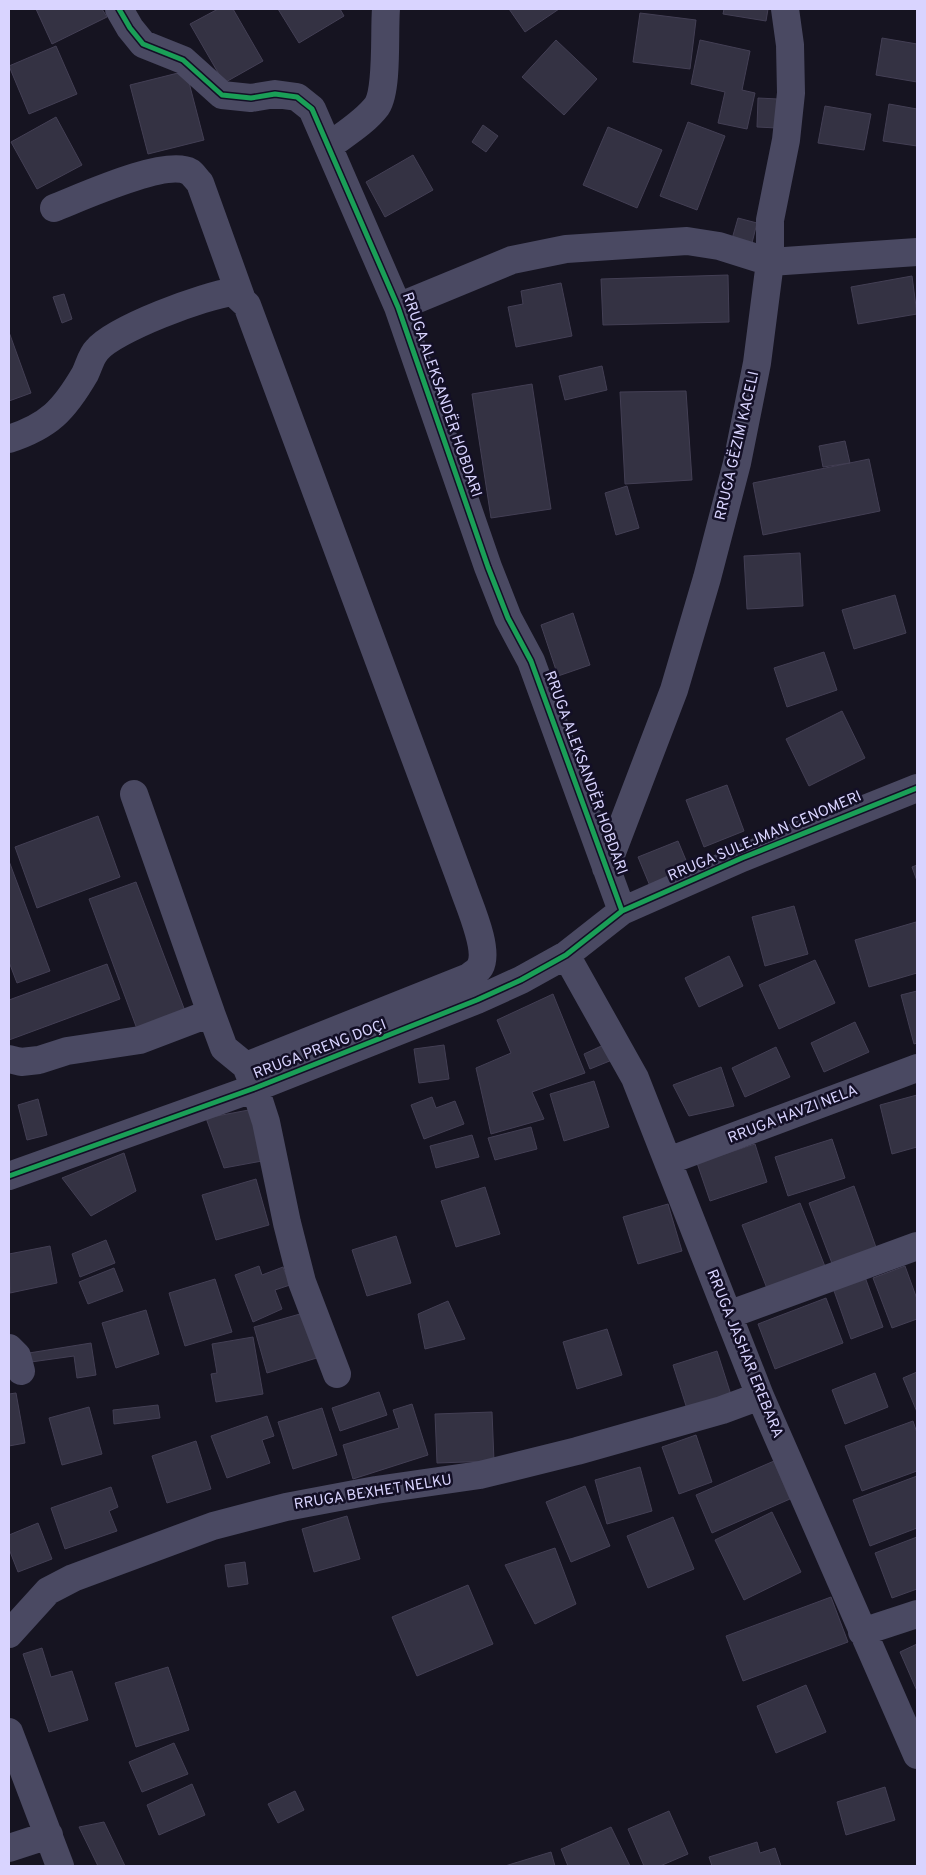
<svg xmlns="http://www.w3.org/2000/svg" width="926" height="1875" viewBox="0 0 926 1875" font-family="Overpass,sans-serif">
<rect width="100%" height="100%" fill="#161421"/>
<!-- building -->
<path fill="#343243" stroke="#433f54" d="M36,9H102L107,17L52,44Z
M218,9H233L263,61L224,83L190,24Z
M278,9H340L344,16L299,43Z
M509,9H559L525,32Z
M724,9H768L766,21L723,14Z
M640,13L696,20L690,69L633,62Z
M882,38L917,44V82L876,75Z
M556,40L597,79L564,115L522,77Z
M700,40L750,51L742,90L755,93L747,129L718,123L725,92L691,84Z
M56,46L77,94L29,114L9,66Z
M186,71L204,140L148,154L130,85Z
M758,98L778,99L777,128L757,127Z
M889,104L917,109V146L883,141Z
M825,106L871,114L864,150L818,143Z
M56,117L82,165L37,189L11,142Z
M688,122L725,136L697,210L660,196Z
M483,125L498,136L486,152L472,142Z
M608,127L662,150L637,208L583,185Z
M413,155L433,190L385,217L366,182Z
M738,218L757,223L752,243L732,239Z
M728,275L729,322L603,325L601,279Z
M912,276L917,314L858,324L851,287Z
M561,283L572,336L516,347L508,307L523,304L521,291Z
M64,294L72,319L62,323L53,297Z
M9,332L31,393L9,401Z
M602,366L607,390L565,400L559,376Z
M532,384L551,509L491,518L472,394Z
M686,391L692,480L625,484L620,392Z
M845,441L850,463L823,467L819,446Z
M869,459L880,511L763,535L753,483Z
M627,486L639,528L616,535L605,493Z
M800,553L803,606L747,609L744,556Z
M895,595L906,633L854,649L842,610Z
M573,613L590,665L558,676L541,625Z
M824,652L837,690L787,707L774,668Z
M842,711L865,758L809,786L786,739Z
M727,785L744,831L704,847L686,800Z
M98,816L120,877L37,908L15,847Z
M678,841L690,870L650,886L638,857Z
M9,861L50,971L17,983L9,962Z
M917,865V881L912,867Z
M136,882L185,1011L137,1029L89,899Z
M794,906L808,954L765,966L752,917Z
M916,922L917,973L869,987L855,940Z
M729,956L743,986L699,1007L685,978Z
M815,960L835,1003L779,1029L759,985Z
M107,964L120,999L9,1040V1000Z
M917,991V1043L914,1044L901,995Z
M553,994L585,1073L532,1092L544,1119L491,1134L476,1068L511,1053L497,1020Z
M855,1022L869,1052L824,1072L811,1043Z
M610,1042L617,1058L590,1069L584,1054Z
M444,1045L449,1079L419,1083L414,1049Z
M776,1047L790,1077L745,1097L732,1068Z
M721,1067L734,1106L689,1116L673,1085Z
M594,1081L609,1127L564,1141L550,1094Z
M917,1095V1147L892,1154L880,1105Z
M432,1097L436,1108L455,1101L464,1124L424,1139L411,1105Z
M38,1099L47,1135L27,1140L18,1105Z
M254,1109L262,1161L224,1168L206,1118Z
M531,1127L537,1149L495,1160L488,1138Z
M472,1135L479,1157L436,1168L430,1146Z
M832,1139L845,1178L788,1196L775,1157Z
M755,1144L767,1182L710,1201L697,1163Z
M124,1153L136,1191L91,1216L62,1178Z
M256,1179L269,1225L216,1240L202,1195Z
M854,1186L877,1250L833,1266L809,1203Z
M485,1187L500,1234L456,1247L441,1201Z
M800,1203L826,1269L768,1291L742,1225Z
M668,1204L682,1251L638,1264L623,1217Z
M396,1236L411,1283L367,1296L352,1250Z
M106,1240L115,1263L80,1277L72,1254Z
M50,1246L57,1283L10,1293L9,1254Z
M259,1266L262,1275L283,1267L290,1285L275,1290L282,1309L253,1322L235,1275Z
M905,1266L917,1299V1319L892,1328L873,1278Z
M114,1268L123,1291L88,1304L79,1282Z
M865,1277L883,1327L851,1339L833,1288Z
M215,1279L232,1332L185,1346L169,1293Z
M826,1298L843,1343L775,1369L758,1324Z
M448,1301L465,1339L425,1349L418,1314Z
M146,1310L159,1354L116,1368L102,1323Z
M307,1312L320,1357L267,1373L254,1327Z
M607,1329L622,1375L577,1389L563,1342Z
M253,1337L263,1394L216,1402L211,1374L217,1373L212,1344Z
M91,1343L96,1375L77,1378L74,1356L31,1362L29,1353Z
M717,1351L732,1398L688,1412L673,1365Z
M917,1372V1412L903,1378Z
M875,1373L888,1407L845,1424L832,1390Z
M379,1392L387,1415L340,1431L332,1408Z
M16,1393L25,1443L9,1446V1394Z
M412,1404L428,1455L353,1479L343,1445L399,1428L393,1410Z
M158,1405L160,1418L114,1424L113,1410Z
M89,1407L102,1454L62,1465L49,1418Z
M322,1408L337,1455L293,1469L278,1422Z
M492,1412L494,1461L437,1463L435,1414Z
M267,1416L274,1436L262,1440L270,1463L227,1478L211,1436Z
M913,1421L917,1433V1471L862,1491L845,1446Z
M696,1435L712,1482L679,1494L662,1447Z
M196,1441L211,1489L167,1503L152,1456Z
M774,1461L790,1499L712,1533L696,1495Z
M640,1467L652,1511L607,1524L595,1480Z
M917,1476V1528L870,1546L853,1500Z
M585,1486L610,1546L571,1562L546,1502Z
M111,1487L118,1507L109,1511L117,1531L65,1549L51,1508Z
M772,1512L801,1572L744,1600L715,1540Z
M347,1516L360,1559L314,1572L302,1529Z
M673,1517L694,1569L648,1588L627,1536Z
M38,1523L52,1559L18,1572L9,1549V1535Z
M917,1537V1589L892,1598L875,1553Z
M555,1548L576,1604L535,1624L505,1565Z
M245,1562L248,1584L228,1587L225,1565Z
M468,1585L493,1644L417,1676L392,1617Z
M831,1597L848,1642L743,1681L726,1636Z
M917,1644V1691L900,1652Z
M42,1648L51,1677L72,1671L88,1720L49,1732L23,1654Z
M168,1667L189,1730L136,1747L115,1683Z
M806,1685L826,1732L776,1753L757,1706Z
M174,1743L188,1774L142,1792L129,1762Z
M192,1784L205,1815L159,1835L147,1805Z
M885,1787L895,1820L846,1835L837,1802Z
M295,1791L304,1810L278,1823L268,1804Z
M669,1811L688,1854L660,1866H644L628,1829Z
M104,1822L125,1866H98L79,1827Z
M611,1827L630,1866H568L561,1849Z
M757,1842L760,1853L775,1848L781,1866H712L709,1857Z
M551,1852L555,1866H505Z"/>
<g fill="none" stroke-linecap="round" stroke-linejoin="round">
<!-- minor -->
<path stroke="#4a4962" stroke-width="28" d="M119,9L130,28L143,44L183,60L222,95L251,98L275,94L297,97L312,109L398,307L488,567L508,618L531,661L622,911
M329,146C345,134 365,122 377,106C388,89 384,31 386,9
M54,208C80,198 166,158 190,172C193,174 197,180 200,183L241,297
M398,307L512,260L566,249L687,241L719,246L770,262L917,252
M9,439C49,426 64,410 85,374C89,366 91,356 97,350C114,329 205,295 233,292L247,305L462,884C468,903 490,949 480,967C478,971 472,974 469,977L246,1066
M134,794L211,1013
M606,868L674,690L707,578L737,463L757,363L770,262V220L786,140L791,93L790,45L785,9
M566,955L635,1078L760,1396L917,1755
M9,1059L21,1062L39,1060L67,1051L140,1040L211,1013L224,1048L246,1066L255,1088L266,1122L287,1223L302,1282L337,1374
M668,1161L917,1068
M9,1176L255,1088L477,1000L521,980L566,955L622,911L742,858L917,788
M728,1315L917,1246
M9,1348L17,1356L21,1371
M862,1632L917,1614
M9,1634L48,1591L73,1578L213,1526L286,1507L376,1490L480,1475L577,1451L722,1410L760,1396
M9,1732L60,1866
M9,1848L49,1835"/>
<defs>
<path id="cycleway" d="M119,9L130,28L143,44L183,60L222,95L251,98L275,94L297,97L312,109L398,307L488,567L508,618L531,661L622,911
M9,1176L255,1088L477,1000L521,980L566,955L622,911L742,858L917,788"/>
</defs>
<!-- cycleway casing -->
<use href="#cycleway" stroke="#130f26" stroke-width="8"/>
<!-- cycleway -->
<use href="#cycleway" stroke="#1a9f57" stroke-width="5"/>
</g>
<g text-anchor="middle" dominant-baseline="central" stroke-width="5" stroke-linejoin="round" paint-order="stroke">
<!-- street labels -->
<g font-size="15" fill="#d9d4ff" stroke="#130f26">
<text transform="translate(441 395) rotate(71)">RRUGA ALEKSANDËR HOBDARI</text>
<text transform="translate(738 446) rotate(-77)">RRUGA GËZIM KACELI</text>
<text transform="translate(585 773) rotate(70)">RRUGA ALEKSANDËR HOBDARI</text>
<text transform="translate(765 837) rotate(-23)">RRUGA SULEJMAN CENOMERI</text>
<text transform="translate(320 1050) rotate(-21)">RRUGA PRENG DOÇI</text>
<text transform="translate(793 1115) rotate(-21)">RRUGA HAVZI NELA</text>
<text transform="translate(744 1354) rotate(68)">RRUGA JASHAR EREBARA</text>
<text transform="translate(373 1493) rotate(-9)">RRUGA BEXHET NELKU</text>
</g>
</g>
<!-- border -->
<rect width="926" height="1875" fill="none" stroke="#d9d4ff" stroke-width="20"/>
</svg>
